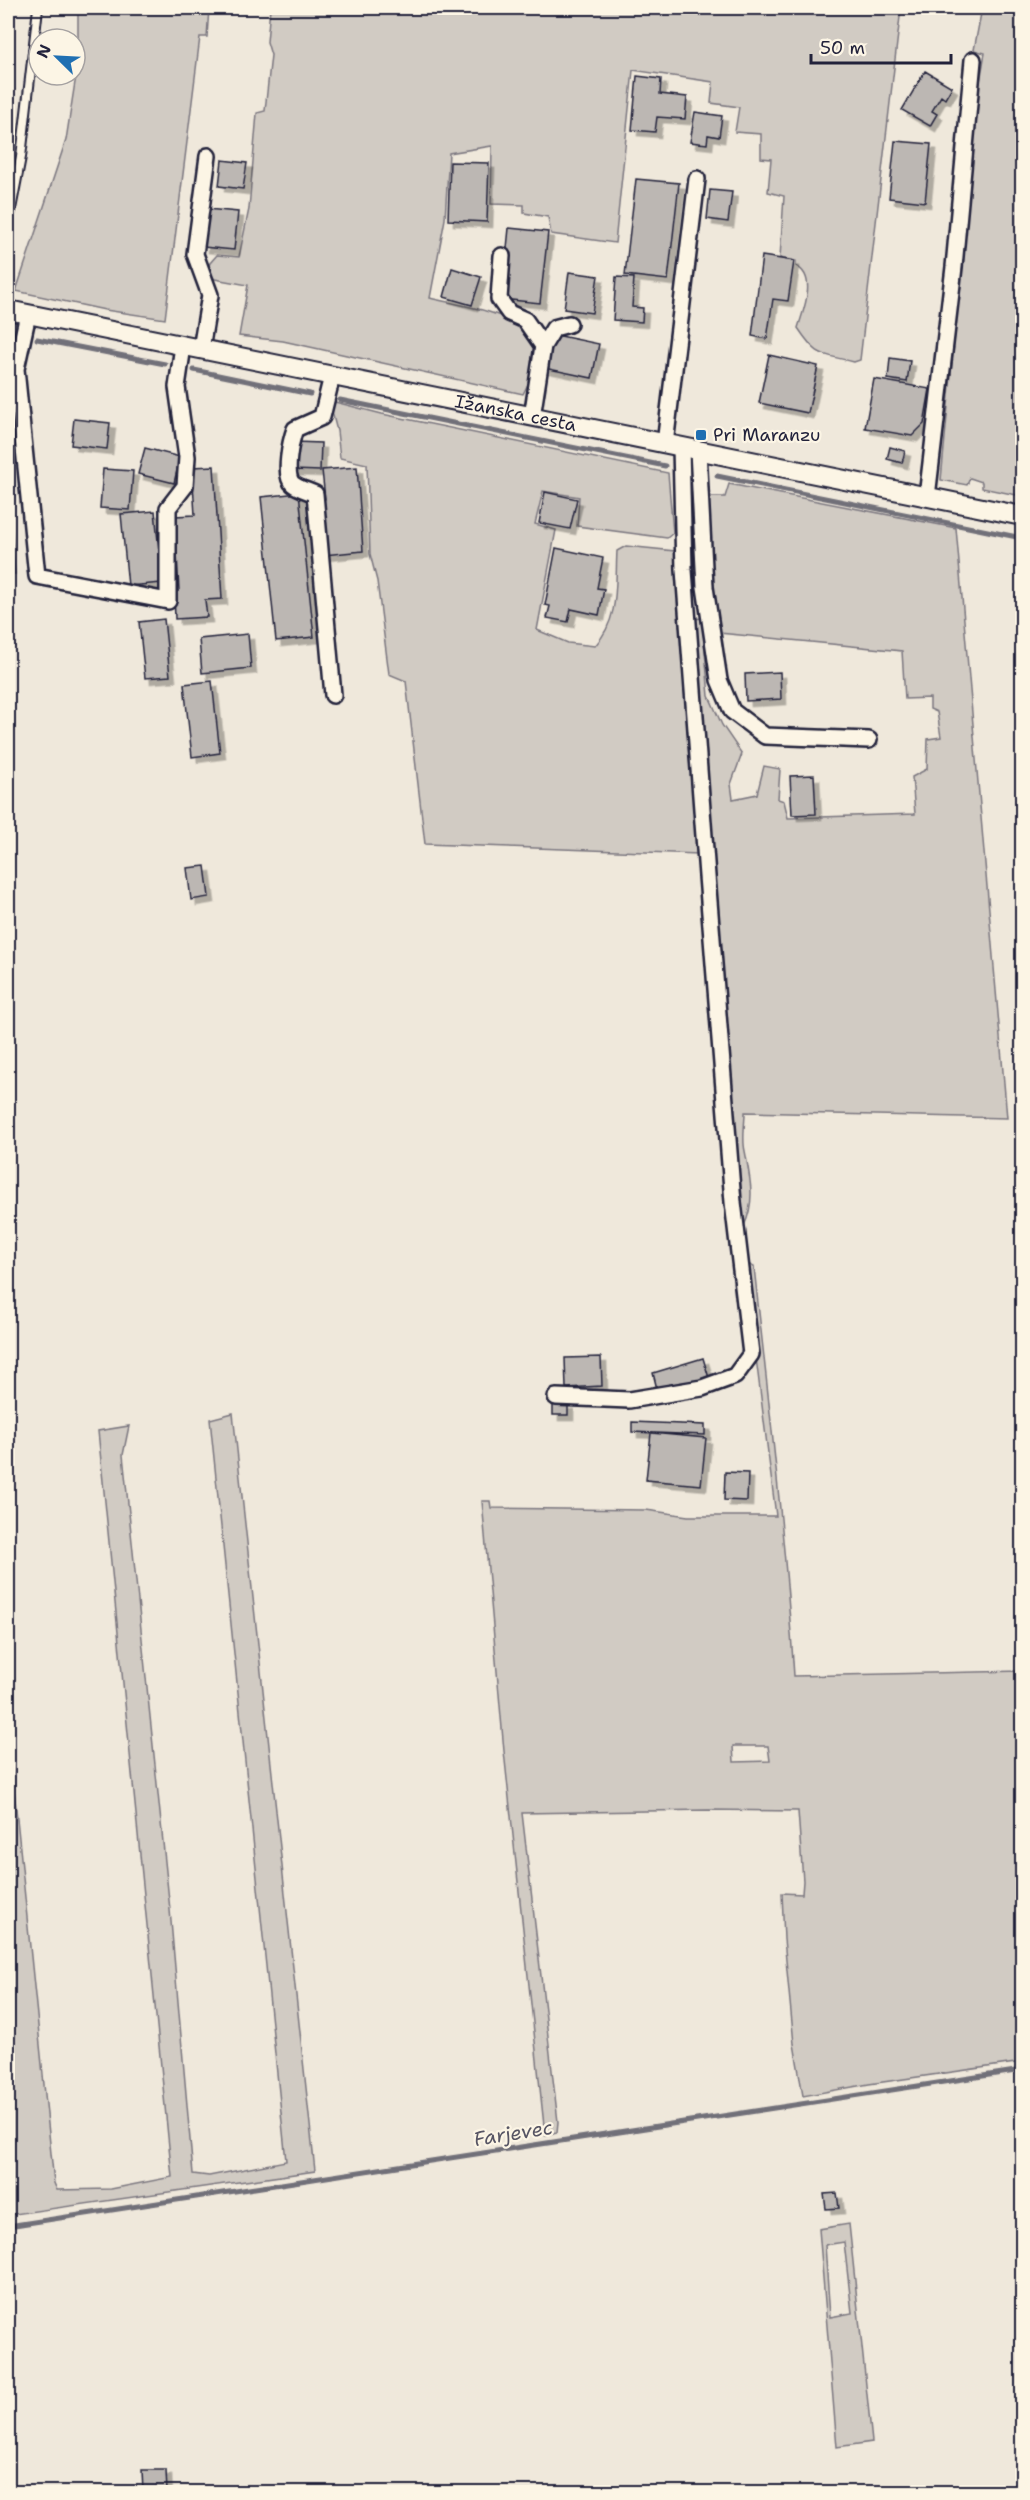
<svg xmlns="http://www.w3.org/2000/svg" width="1030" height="2500" viewBox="0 0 1030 2500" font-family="'Shantell Sans',sans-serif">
<defs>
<filter id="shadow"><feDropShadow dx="5.5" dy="5.5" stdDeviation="0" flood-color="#0004"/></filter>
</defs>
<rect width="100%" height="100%" fill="#efe8db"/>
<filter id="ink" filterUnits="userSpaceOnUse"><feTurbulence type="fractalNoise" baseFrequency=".0167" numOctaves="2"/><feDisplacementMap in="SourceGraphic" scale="12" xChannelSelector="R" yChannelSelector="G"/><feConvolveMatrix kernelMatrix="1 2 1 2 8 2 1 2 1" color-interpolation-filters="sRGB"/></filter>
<g filter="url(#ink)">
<!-- green -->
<path fill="#d1cbc3" stroke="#7a767f" stroke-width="1.5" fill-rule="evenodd" d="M78,8H209L207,37H200L165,319L105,310L16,291L66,140L78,63Z
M270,8H901L860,360L854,362C820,353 819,359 798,328C803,311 818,277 796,266V261L780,258L784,196L768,192L771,159L761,158V134L735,132L739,107L711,103L713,82L633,70L615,243L551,234L548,217L524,213V205L491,204L492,146L449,153L445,219L430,298C483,311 567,317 523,394L283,341L239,336L248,285L215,279L206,272L210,263L217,255L239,257L249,209L257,113L265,111L271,55L267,42Z
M982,8H1022V496L982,488V482L970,478L967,485L941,480L977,99L985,53L974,50Z
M335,402L382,414L668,473L673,533L667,538L577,526L579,497L543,491L535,524L556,530L537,630L568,643L595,646C620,618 615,586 617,551L626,546L675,551L689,757L699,854L425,844L406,681L389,674L377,581L370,554L367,464L340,458L337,431L331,408Z
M729,484L956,528L1007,1118L745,1112C745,1124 742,1139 745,1151C750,1178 756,1200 744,1226L727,1071L693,619L702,618L709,696L722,725L742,754L731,784L733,799L757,794L764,766L780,769L778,799L784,801L788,818L915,814L912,777L927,769L928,739L941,737L937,712L930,709V698L905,699L902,651L719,633L712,573L708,497H725Z
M8,492L15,574H8Z
M748,1264L754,1267C769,1404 785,1539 794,1676L1022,1671V2062L869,2084L803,2096L794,2044L784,1939L782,1893L802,1894L803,1881L798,1811L708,1810L522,1813L558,2122L557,2132L545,2135L504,1751L482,1501H490L491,1508L646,1510L688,1516H776L756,1358ZM733,1746H768L770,1761L734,1762Z
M233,1413L315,2171L8,2215V1730L54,2183L57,2190L111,2189L172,2177L98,1431L129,1426L123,1455L170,1910L193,2174L209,2176L286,2161L210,1419Z
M849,2224L872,2442L837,2447L819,2229ZM844,2242L852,2313L830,2317L825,2245Z"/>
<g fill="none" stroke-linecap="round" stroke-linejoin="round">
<!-- stream -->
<path stroke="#716f79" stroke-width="5" d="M37,339L165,364
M194,370L310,394
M340,400L665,466
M717,476L1022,538
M8,2226L1022,2070"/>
</g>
<!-- building -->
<path fill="#bcb7b3" stroke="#22223b" stroke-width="1.5" filter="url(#shadow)" d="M925,71L952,87L945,99L941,96L932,111L937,114L930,126L902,110Z
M637,76L661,79L660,94L687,97L685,119L657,117L655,132L632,130Z
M695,112L722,116L719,137L708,135L707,144L690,142Z
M895,141L931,144L925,202L889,198Z
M222,160L247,163L243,189L219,186Z
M450,162L489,163L487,222L448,220Z
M636,179L679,183L668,280L625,275Z
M710,190L732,192L728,222L707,219Z
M207,209L238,212L234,250L203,247Z
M509,228L548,232L540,303L502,299Z
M762,256L794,261L788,301L773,299L767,339L752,336Z
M452,268L481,277L472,305L444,297Z
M569,272L598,276L592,313L564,309Z
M616,277L634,278L632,307L643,308L642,322L613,320Z
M551,334L599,344L592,378L544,368Z
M769,355L818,366L808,413L759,403Z
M890,358L910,361L907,382L888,379Z
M874,379L930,389L924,424L912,436L865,428Z
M74,419L110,423L107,449L71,445Z
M294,442L321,443L320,471L293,470Z
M890,447L905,451L902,463L887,459Z
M145,448L180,457L174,483L138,474Z
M214,466L222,599L205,600L207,617L175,619L174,592L179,591L175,516L195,515L192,467Z
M357,467L363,551L324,555L319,500L325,499L322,470Z
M103,469L133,471L130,510L100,508Z
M545,492L577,499L570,529L539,523Z
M299,493L314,637L276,641L261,497Z
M155,511L162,583L128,586L121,514Z
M556,548L603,558L597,588L604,589L599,615L571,609L568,622L547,618L550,606L545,605Z
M164,619L170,676L145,678L139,622Z
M248,634L251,668L202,673L199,639Z
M780,672L781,699L746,701L745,674Z
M212,681L220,753L192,757L184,684Z
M814,775L816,814L792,815L790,776Z
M205,866L209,897L191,900L187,868Z
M601,1357L602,1386L566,1388L565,1358Z
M703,1358L709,1378L658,1393L653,1373Z
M568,1404V1415H553V1405Z
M632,1422L705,1425V1435L632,1432Z
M651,1433L706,1438L701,1485L646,1480Z
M725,1472L748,1473L747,1501L724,1500Z
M837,2193L839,2208L826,2209L824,2194Z
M142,2470H166L167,2492H143Z"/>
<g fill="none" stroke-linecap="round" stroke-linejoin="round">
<defs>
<path id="service" d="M8,225L21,157L38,8"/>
<path id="minor" d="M502,256L499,299L509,313L525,320L543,346L532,417
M28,314L16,369L37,576L168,601V508L185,486L187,457L177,387L183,346
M543,346L554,328L569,324
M201,349L210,295L195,254L208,156
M332,376L322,417L295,429C291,440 283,476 293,484C299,489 309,491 315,494L333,695
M665,444L697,179
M698,450L705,587L719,680L732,711L765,736L869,740
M927,497L954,267L973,60
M556,1397L629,1400L702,1388L735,1376L751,1354L733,1202L707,876L684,570L681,447"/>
<g id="tertiary">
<path id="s1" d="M8,310L1022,516"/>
</g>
</defs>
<!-- service casing -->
<use href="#service" stroke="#22223b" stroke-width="12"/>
<!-- minor casing -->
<use href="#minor" stroke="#22223b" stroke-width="20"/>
<!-- tertiary casing -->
<use href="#tertiary" stroke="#22223b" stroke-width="22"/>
<!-- service -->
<use href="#service" stroke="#fcf5e5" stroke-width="8"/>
<!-- minor -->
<use href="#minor" stroke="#fcf5e5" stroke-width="15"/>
<!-- tertiary -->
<use href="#tertiary" stroke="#fcf5e5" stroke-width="18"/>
</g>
</g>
<!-- markers -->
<rect fill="#1f6fb2" stroke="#fcf5e5" stroke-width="2" x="695" y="429" width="12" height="12" rx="3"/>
<g text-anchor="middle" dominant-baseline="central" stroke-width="4.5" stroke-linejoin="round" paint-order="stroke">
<!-- street labels -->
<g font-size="18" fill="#22223b" stroke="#fcf5e5">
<text stroke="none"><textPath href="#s1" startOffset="518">Ižanska cesta</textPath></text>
</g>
<!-- poi labels -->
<g font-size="18" fill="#22223b" stroke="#fcf5e5" text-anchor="start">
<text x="713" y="435">Pri Maranzu</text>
</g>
<!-- water labels -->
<g font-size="20" font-style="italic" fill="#575564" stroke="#fcf5e5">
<text transform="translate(513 2133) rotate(-9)">Farjevec</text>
</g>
</g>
<!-- margin -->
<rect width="1030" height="2500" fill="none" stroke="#fcf5e5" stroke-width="30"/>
<rect x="15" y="15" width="1000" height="2470" fill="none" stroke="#22223b" stroke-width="2" filter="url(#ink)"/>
<!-- north arrow -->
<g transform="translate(57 57) rotate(294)"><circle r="28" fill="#fcf5e5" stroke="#a5a1a1" stroke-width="1.5"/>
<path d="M0-4.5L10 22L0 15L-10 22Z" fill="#1f6fb2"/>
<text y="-9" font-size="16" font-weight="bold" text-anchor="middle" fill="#22223b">N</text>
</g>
<!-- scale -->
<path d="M811 54v9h140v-9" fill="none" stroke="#22223b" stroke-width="3"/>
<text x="820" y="54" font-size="18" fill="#22223b" stroke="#fcf5e5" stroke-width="4.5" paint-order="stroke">50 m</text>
</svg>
